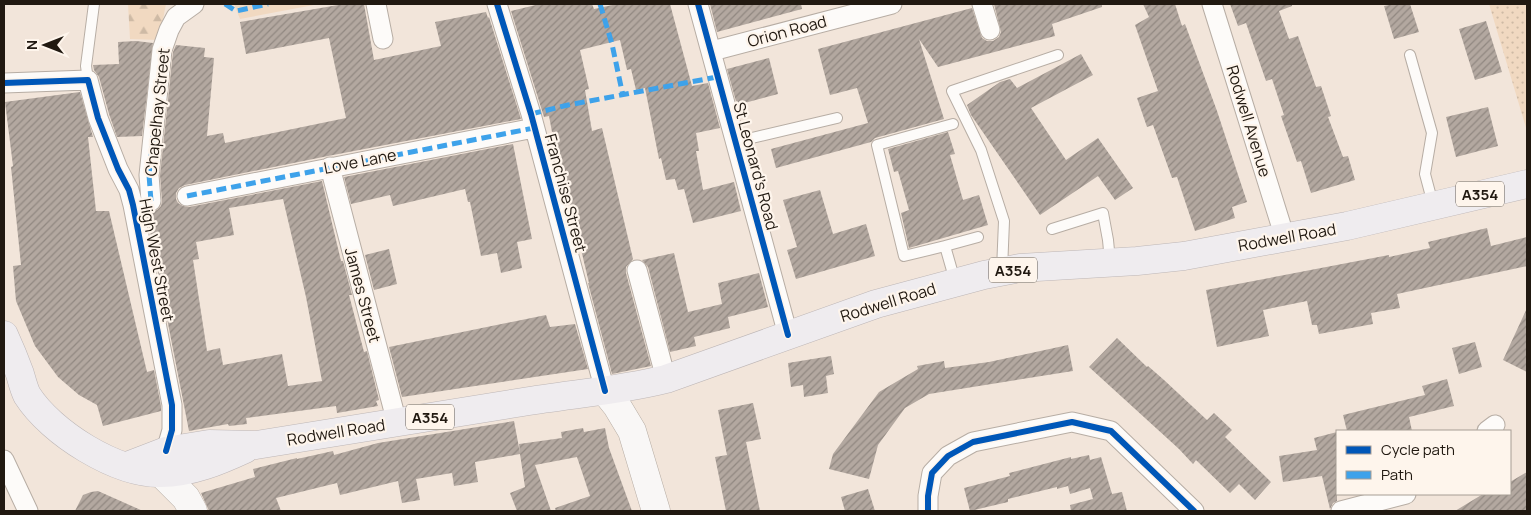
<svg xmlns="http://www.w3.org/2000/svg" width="1531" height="515" viewBox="0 0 1531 515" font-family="Manrope,sans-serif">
<defs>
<pattern id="forest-firs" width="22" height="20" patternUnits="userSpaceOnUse" patternTransform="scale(1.25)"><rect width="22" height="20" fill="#f1d9c1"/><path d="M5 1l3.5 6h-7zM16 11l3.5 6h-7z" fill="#cebaa5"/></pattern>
<pattern id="garden-dots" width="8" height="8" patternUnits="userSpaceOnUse" patternTransform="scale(1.25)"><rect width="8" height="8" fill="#f1d9c1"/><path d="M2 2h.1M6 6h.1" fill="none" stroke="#cebaa5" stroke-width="1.8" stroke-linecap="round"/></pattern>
<pattern id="building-hatch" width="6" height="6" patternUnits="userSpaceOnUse" patternTransform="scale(1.25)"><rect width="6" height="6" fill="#b3a8a0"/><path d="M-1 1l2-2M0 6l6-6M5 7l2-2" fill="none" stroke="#918881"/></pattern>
</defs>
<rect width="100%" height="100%" fill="#f2e5da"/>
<!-- grass -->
<path fill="#f1d9c1" d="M234,4H319L240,19Z"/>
<!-- forest -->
<path fill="url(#forest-firs)" d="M128,4H166L159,40L130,39Z"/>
<!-- garden -->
<path fill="url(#garden-dots)" d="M1489,4H1527V131Z"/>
<!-- building -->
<path fill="url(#building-hatch)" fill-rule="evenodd" d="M344,4H364L374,60L441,46L435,22L486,12L488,18L489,17L521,119L328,156L185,185L179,188L176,193V199L178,203L183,206L189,207L322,181L341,261H343L352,295H349L364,352L367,351L379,400L376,401L378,406L337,413L336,406L246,418L247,424L229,426L228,424L189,431L146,211L151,212L157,210L161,206L162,201L160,175L173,52L176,45L205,48L204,57L214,58L207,136L223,133L225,143L346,118L329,38L246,54L240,22ZM283,199L306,297L322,381L288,386L282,354L223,365L220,348L207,351L193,260L199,259L196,242L234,235L229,208Z
M540,4H592L594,9L617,4H670L692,86L708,83L720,128L696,133L699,151H696L703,190L734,182L741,211L693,223L684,189L678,190L675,179L666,180L661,158L659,159L645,88L636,90L631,69L627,70L620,40L580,50L589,89L585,90L592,131L602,128L633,259L626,267V273L651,366L612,374L588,283H589L553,132H552L549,116L544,117L511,11Z
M710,4H801L802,9L717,32Z
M994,4H1102V7L1052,24L1055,36L938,67L919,39L944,119L875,138L871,142L776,168L771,149L868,123L857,88L830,95L818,49L972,8L982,38L987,41H993L999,37L1001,32Z
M1143,4H1175L1182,26L1185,24L1217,111L1247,202L1232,207L1235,218L1195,231L1177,177L1172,178L1153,125L1147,127L1137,98L1158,91L1135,25L1149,17Z
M1230,4H1292V6L1279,11L1289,39L1298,36L1316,87L1321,86L1331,116L1328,117L1343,157L1348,156L1355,180L1311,193L1301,161L1297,162L1281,116L1284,115L1272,79L1266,81L1246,23L1238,26Z
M1394,4H1410L1419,32L1394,39L1384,6Z
M1486,21L1502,72L1475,80L1459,29Z
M136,41L153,43L142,136L117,137L109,114L99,77L94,70L93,65L119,64L118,42Z
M1081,54L1093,75L1031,108L1066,160L1098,138L1133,188L1115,200L1098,176L1040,215L971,115L967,105L1000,82L1010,79L1017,88Z
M769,58L778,94L737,105L727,69Z
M80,92L93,137H88L96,211H109L147,372L154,370L161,406V411L103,426L97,405L79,395L58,377L35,346L16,301L13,266L21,265L11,167L13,166L5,102Z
M1488,107L1498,146L1456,157L1446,117Z
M948,132L955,154L950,155L963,200L979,195L988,225L909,248L901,213L909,210L898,171L894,172L888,149Z
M513,144L532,239L517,242L522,268L501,273L497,253L481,256L470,202H468L465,189L393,206L390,195L351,204L344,177Z
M820,190L833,234L866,224L875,256L796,279L787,250L797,247L783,200Z
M1487,228L1491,246L1527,237V266L1397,294L1400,308L1371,313L1373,324L1319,334L1317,325H1312L1307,301L1263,310L1269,336L1217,347L1206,290L1389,255V257L1430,248L1428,242Z
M389,249L397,284L374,290L365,255Z
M674,253L688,312L722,304L718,283L759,273L768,307L728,317L730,328L694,337L696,346L670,352L648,267L642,260Z
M1527,308V372L1503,360Z
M546,315L550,327L575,324L588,369L402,397L389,347Z
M1117,338L1147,367L1148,366L1164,380L1207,420L1214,413L1232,430L1225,437L1271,482L1255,500L1239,484L1230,493L1196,460L1193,464L1179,449L1089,367Z
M1475,342L1482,367L1459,374L1452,348Z
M1068,345L1073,371L929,394L905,408L878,445L869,479L829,469L833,454L879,392L918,369L917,366L944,361L945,368L989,362Z
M831,356L834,374L826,376L828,393L804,397L803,385L791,387L788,363Z
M1447,379L1454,406L1409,417L1412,431H1347L1343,415L1425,395L1422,386Z
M753,403L761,439L746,442L760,511H726L715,457L727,455L718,410Z
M514,421L520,453L519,444L562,438L561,432L583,428L584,432L605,428L609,448L632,511H556L555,508L590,496L577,457L535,465L551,511H517L510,493L525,487L520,454L475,462L478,482L454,486L452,473L416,479L420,500L402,503L398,481L340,495L337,483L276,498L281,511H209L201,493L255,477L253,469L297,458V459L333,451L334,455L378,443Z
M1337,432V501L1333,503L1330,509L1322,476L1283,482L1279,456L1317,450L1314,438Z
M1089,455L1090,460L1101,457L1112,494L1122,492L1127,511H1071L1070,505L1093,499L1090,488L1070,494L1068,486L1057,489V487L1008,499V502L970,511L964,488L1010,476L1009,473L1071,457V459Z
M1527,472V511H1455L1483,494H1510V482Z
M868,489L875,511H845L841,497Z
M98,491L143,511H75L83,495L91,492Z"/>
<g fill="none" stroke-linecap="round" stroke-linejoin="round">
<defs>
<path id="lane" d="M1410,55L1432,133L1425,174L1433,204
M88,80L86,66L94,4
M953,124L877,145L904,256L945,246L955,281
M735,142L837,118
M1052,229L1103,213L1108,240L1110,261
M945,246L978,237
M1002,270L1004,221L981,150L952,91L1058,55"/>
<path id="street" d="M376,4L383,39
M497,4L531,114L605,391
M698,4L788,335
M982,4L990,30
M1212,4L1285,238
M712,51L892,4
M4,83L88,80L98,118L118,169L129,190L133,205L172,405V430L166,451
M330,167L397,423
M187,196L534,128
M151,201L149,175L162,50L169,30L176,17L194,4
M637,270L666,379
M1487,431L1495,425
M4,460L28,511
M928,511V496L932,473L948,456L973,442L1072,422L1111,431L1194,511
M1341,511L1406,494"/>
<path id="secondary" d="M605,391L617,406L632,431L656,511
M162,474L186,498L193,511"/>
<path id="highway" d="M4,335C10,348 15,360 20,374C22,381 24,389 27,395C51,433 117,474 161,473C191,473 219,461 245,449
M127,466L166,451L209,444L256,445C345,430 434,416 523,402C570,394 618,391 666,379L876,304L984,275L1020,268L1137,261L1184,256L1347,226L1527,184"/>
</defs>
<!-- lane casing -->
<use href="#lane" stroke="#b7ada4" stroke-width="12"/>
<!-- street casing -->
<use href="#street" stroke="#b7ada4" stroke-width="21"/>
<!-- secondary casing -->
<use href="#secondary" stroke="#b7ada4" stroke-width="29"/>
<!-- highway casing -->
<use href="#highway" stroke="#bdb6b6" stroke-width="29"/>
<!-- lane -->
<use href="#lane" stroke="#fdfbf9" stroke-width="10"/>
<!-- street -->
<use href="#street" stroke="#fdfbf9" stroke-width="19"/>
<!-- secondary -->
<use href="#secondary" stroke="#f9f7f6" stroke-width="28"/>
<!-- highway -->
<use href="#highway" stroke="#efecef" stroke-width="28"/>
<!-- quiet -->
<path stroke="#3ea2ea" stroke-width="5" stroke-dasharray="10 5" stroke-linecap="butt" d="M225,4L236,11L268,4
M600,4L612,44L623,96
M531,114L568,105L717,77
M187,196L534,128
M151,201L149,175L155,120"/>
<defs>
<path id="cycleway" d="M497,4L531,114L605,391
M698,4L788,335
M4,83L88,80L98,118L118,169L129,190L133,205L172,405V430L166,451
M928,511V496L932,473L948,456L973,442L1072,422L1111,431L1194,511"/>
</defs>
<!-- cycleway casing -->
<use href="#cycleway" stroke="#fef5ec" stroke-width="9"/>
<!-- cycleway -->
<use href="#cycleway" stroke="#0057b8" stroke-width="6"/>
</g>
<g text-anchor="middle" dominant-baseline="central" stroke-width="4.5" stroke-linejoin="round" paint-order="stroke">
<!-- shield labels -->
<g fill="#fef5ec" stroke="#635b53" stroke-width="1">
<rect x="1456" y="181.5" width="48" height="25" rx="4"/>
<rect x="989" y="257.5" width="48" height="25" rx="4"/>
<rect x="406" y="404.5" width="48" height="25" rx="4"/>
</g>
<g font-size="15" font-weight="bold" fill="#211911">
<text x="1480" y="194">A354</text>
<text x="1013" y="270">A354</text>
<text x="430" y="417">A354</text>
</g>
<!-- street labels -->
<g font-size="16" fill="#211911" stroke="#fef5ec">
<text transform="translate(787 31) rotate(-15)">Orion Road</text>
<text transform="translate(157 112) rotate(-84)">Chapelhay Street</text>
<text transform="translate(1249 121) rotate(73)">Rodwell Avenue</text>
<text transform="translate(360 161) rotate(-11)">Love Lane</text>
<text transform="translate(756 166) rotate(75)">St Leonard's Road</text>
<text transform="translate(566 193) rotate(75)">Franchise Street</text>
<text transform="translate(1287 237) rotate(-10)">Rodwell Road</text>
<text transform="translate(157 260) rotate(79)">High West Street</text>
<text transform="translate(363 295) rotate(75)">James Street</text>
<text transform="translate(888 302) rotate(-17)">Rodwell Road</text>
<text transform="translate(336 432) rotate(-9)">Rodwell Road</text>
</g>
</g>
<!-- border -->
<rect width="1531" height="515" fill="none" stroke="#211911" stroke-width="10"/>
<!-- legend -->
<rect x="1336" y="430" width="175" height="65" fill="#fef5ec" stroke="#a69d94"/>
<rect x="1346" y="446" width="25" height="8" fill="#0057b8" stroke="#a69d94"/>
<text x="1381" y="455" font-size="15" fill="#211911">Cycle path</text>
<rect x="1346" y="471" width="25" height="8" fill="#3ea2ea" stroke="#a69d94"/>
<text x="1381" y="480" font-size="15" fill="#211911">Path</text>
<!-- north arrow -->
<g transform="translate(45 45) rotate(270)" stroke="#fef5ec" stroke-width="4" paint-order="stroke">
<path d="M0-4L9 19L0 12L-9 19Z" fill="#211911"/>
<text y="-8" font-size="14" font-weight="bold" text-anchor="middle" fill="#211911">N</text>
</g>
</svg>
